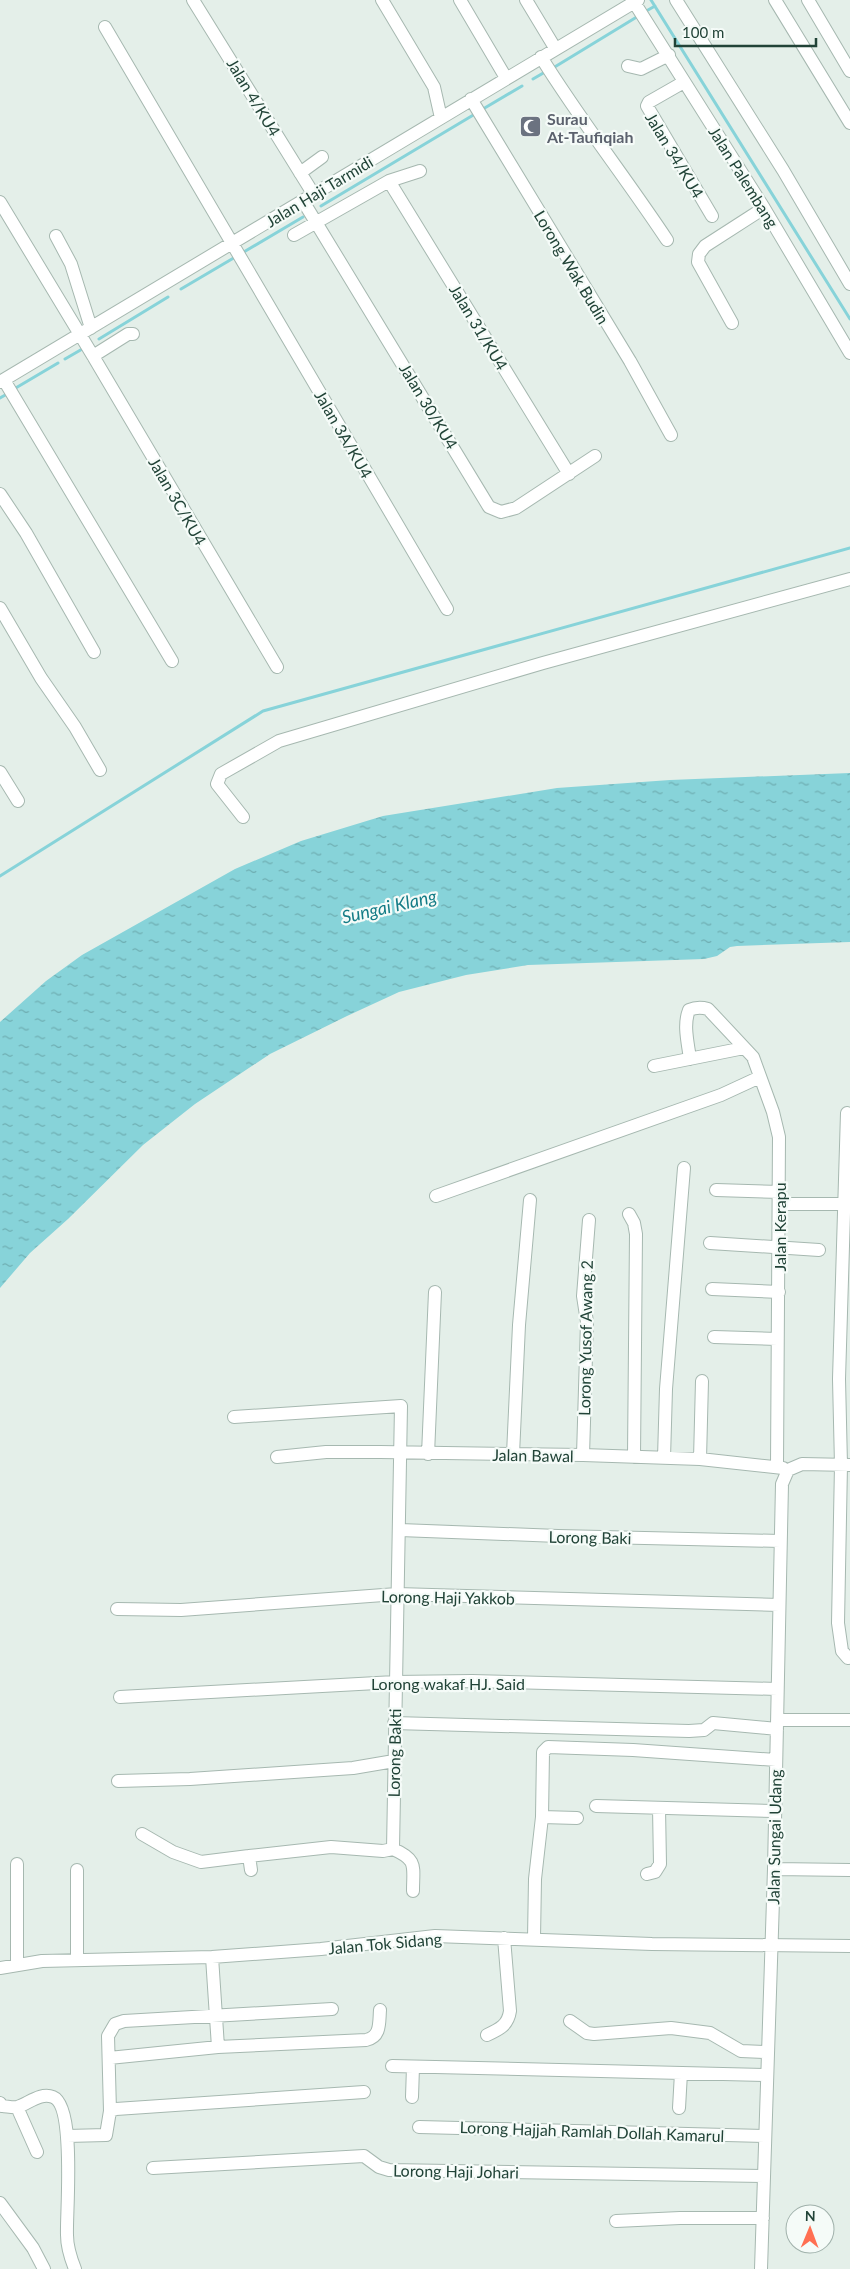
<svg xmlns="http://www.w3.org/2000/svg" width="850" height="2269" viewBox="0 0 850 2269" font-family="Lato,sans-serif">
<defs>
<pattern id="water-ripples" width="26" height="14" patternUnits="userSpaceOnUse" patternTransform="scale(1.25)"><rect width="26" height="14" fill="#87d3d9"/><path d="M2 4q2-2 4 0t4 0M15 11q2-2 4 0t4 0" fill="none" stroke="#6eadb1"/></pattern>
</defs>
<rect width="100%" height="100%" fill="#e4efe9"/>
<!-- water -->
<path fill="url(#water-ripples)" d="M850,773V942L737,946L730,947L717,956L704,959L528,965L466,975L399,992L347,1016L270,1054L195,1104L143,1145L68,1219L30,1253L0,1288V1022L46,981L82,955L235,869L301,841L383,816L557,788L670,780Z"/>
<g fill="none" stroke-linecap="round" stroke-linejoin="round">
<!-- stream -->
<path stroke="#87d3d9" stroke-width="3" d="M651,0L850,319
M648,10L655,6
M553,68L640,15
M533,79L545,72
M483,109L522,86
M321,206L475,114
M242,253L303,217
M181,289L237,256
M99,339L168,297
M65,359L84,348
M14,389L58,363
M0,398L7,394
M0,876L263,711L850,548"/>
<defs>
<path id="minor" d="M193,0L314,195
M382,0L434,87L441,118
M460,0L506,78
M526,0L555,48
M676,0L783,170L850,284
M775,0L850,123
M808,0L850,71
M634,2L764,208L850,353
M105,27L447,609
M541,57C580,120 626,178 667,240
M628,66L641,69L669,55
M684,82L649,102L647,106L712,216
M471,99L630,361L671,435
M300,173L322,157
M389,181L569,474
M303,201L489,507L501,512L516,508L595,456
M0,202L93,356L277,667
M294,235L389,181L420,171
M56,236L71,264L91,328
M732,323L698,262L699,254L705,246L764,208
M93,356L128,334H133
M4,380L172,661
M0,382L638,0
M0,494L26,533L94,652
M0,608L41,678L75,727L100,770
M0,772L18,801
M243,817L217,784L221,774L279,741L543,663L850,579
M690,1059C688,1043 683,1025 689,1010C696,1007 701,1007 708,1009L753,1057L773,1112L779,1137L777,1466
M654,1066L744,1048
M847,1113L839,1379L841,1465L838,1623L842,1651L848,1658
M716,1190L780,1192
M436,1196L721,1095L760,1077
M780,1204H844
M629,1214L634,1223L636,1234L634,1457
M710,1243L819,1250
M712,1289L779,1292
M714,1337L777,1339
M234,1417L401,1406L393,1849C418,1860 413,1866 413,1891
M428,1454L435,1292
M513,1454L519,1325L530,1200
M583,1455L587,1322L583,1296L589,1220
M277,1457L326,1452H380L583,1455L700,1459L783,1468
M664,1458L666,1389L684,1168
M700,1459L702,1381
M400,1530L558,1536L780,1541
M117,1609L181,1610L397,1594L779,1605
M120,1697L395,1682L472,1681L777,1689
M777,1720H850
M394,1723L689,1731L704,1730L713,1723L777,1729
M118,1781L190,1779L353,1768L394,1761
M596,1806L775,1811
M542,1817L577,1818
M142,1834L173,1852L201,1862L249,1856
M774,1869L850,1870
M77,1870V1959
M251,1870L249,1856L331,1847L383,1851L393,1849
M647,1874L655,1872L660,1864L659,1808
M534,1938L535,1879L542,1817L543,1752L548,1747L633,1750L776,1760
M212,1957L218,2047
M17,1963V1864
M0,1968L42,1961L212,1957L321,1949L435,1936L652,1944L850,1946
M570,2021L587,2033L594,2034L671,2028L710,2033L741,2051L767,2052
M487,2035C500,2029 508,2025 510,2011L504,1938
M109,2058L218,2047L366,2040C381,2037 379,2023 380,2010
M392,2066L766,2075
M412,2097L413,2067
M0,2103L2,2106C6,2106 13,2108 17,2107C28,2104 40,2092 53,2097C76,2106 66,2213 67,2235C67,2246 71,2259 75,2269
M17,2107L37,2152
M679,2108L681,2073
M110,2111L108,2036L115,2024L124,2021L332,2009
M419,2127L765,2136
M67,2136L106,2135L110,2111L116,2109L364,2092
M153,2168L364,2156L379,2167L389,2170L763,2176
M0,2203L33,2248L44,2269
M616,2221L680,2218H763
M761,2269L774,1869L782,1484L788,1470L802,1464L850,1465"/>
</defs>
<!-- minor casing -->
<use href="#minor" stroke="#a6b8b0" stroke-width="14"/>
<!-- minor -->
<use href="#minor" stroke="#fff" stroke-width="12"/>
</g>
<!-- icons -->
<defs>
<symbol id="mosque-square" viewBox="-11 -11 22 22"><rect x="-9" y="-9" width="18" height="18" rx="4" fill="#6b7280" stroke="#f5fbf8"/><path d="M3.5-4.9A6 6 0 1 0 3.5 4.9A5 5 0 1 1 3.5-4.9Z" fill="#fff"/></symbol>
</defs>
<g fill-rule="evenodd">
<use href="#mosque-square" x="518" y="114" width="25" height="25"/>
</g>
<g text-anchor="middle" dominant-baseline="central" stroke-width="4.5" stroke-linejoin="round" paint-order="stroke">
<!-- street labels -->
<g font-size="16" fill="#214337" stroke="#f5fbf8">
<text transform="translate(254 97) rotate(59)">Jalan 4/KU4</text>
<text transform="translate(675 155) rotate(59)">Jalan 34/KU4</text>
<text transform="translate(744 177) rotate(58)">Jalan Palembang</text>
<text transform="translate(319 191) rotate(-31)">Jalan Haji Tarmidi</text>
<text transform="translate(572 267) rotate(59)">Lorong Wak Budin</text>
<text transform="translate(479 327) rotate(59)">Jalan 31/KU4</text>
<text transform="translate(429 406) rotate(59)">Jalan 30/KU4</text>
<text transform="translate(344 434) rotate(60)">Jalan 3A/KU4</text>
<text transform="translate(178 501) rotate(60)">Jalan 3C/KU4</text>
<text transform="translate(779 1227) rotate(-90)">Jalan Kerapu</text>
<text transform="translate(585 1338) rotate(-89)">Lorong Yusof Awang 2</text>
<text transform="translate(533 1455) rotate(1)">Jalan Bawal</text>
<text transform="translate(590 1537) rotate(1)">Lorong Baki</text>
<text transform="translate(448 1597) rotate(1)">Lorong Haji Yakkob</text>
<text x="448" y="1683">Lorong wakaf HJ. Said</text>
<text transform="translate(394 1753) rotate(-89)">Lorong Bakti</text>
<text transform="translate(774 1837) rotate(-89)">Jalan Sungai Udang</text>
<text transform="translate(385 1943) rotate(-5)">Jalan Tok Sidang</text>
<text transform="translate(592 2131) rotate(2)">Lorong Hajjah Ramlah Dollah Kamarul</text>
<text transform="translate(456 2171) rotate(1)">Lorong Haji Johari</text>
</g>
<!-- worship labels -->
<g font-size="16" font-weight="bold" fill="#5b616d" stroke="#f5fbf8" text-anchor="start">
<text x="547" y="118">Surau<tspan x="547" dy="18">At-Taufiqiah</tspan></text>
</g>
<!-- water labels -->
<g font-size="18" font-style="italic" fill="#147c86" stroke="#f5fbf8">
<text transform="translate(389 906) rotate(-13)">Sungai Klang</text>
</g>
</g>
<!-- north arrow -->
<g transform="translate(810 2229) rotate(1)"><circle r="24" fill="#f5fbf8" stroke="#a0b1ab"/>
<path d="M0-4L9 19L0 12L-9 19Z" fill="#ff6f52"/>
<text y="-8" font-size="14" font-weight="bold" text-anchor="middle" fill="#214337">N</text>
</g>
<!-- scale -->
<path d="M675 38v8h141v-8" fill="none" stroke="#214337" stroke-width="2.5"/>
<text x="682" y="38" font-size="15" fill="#214337" stroke="#f5fbf8" stroke-width="4" paint-order="stroke">100 m</text>
</svg>
